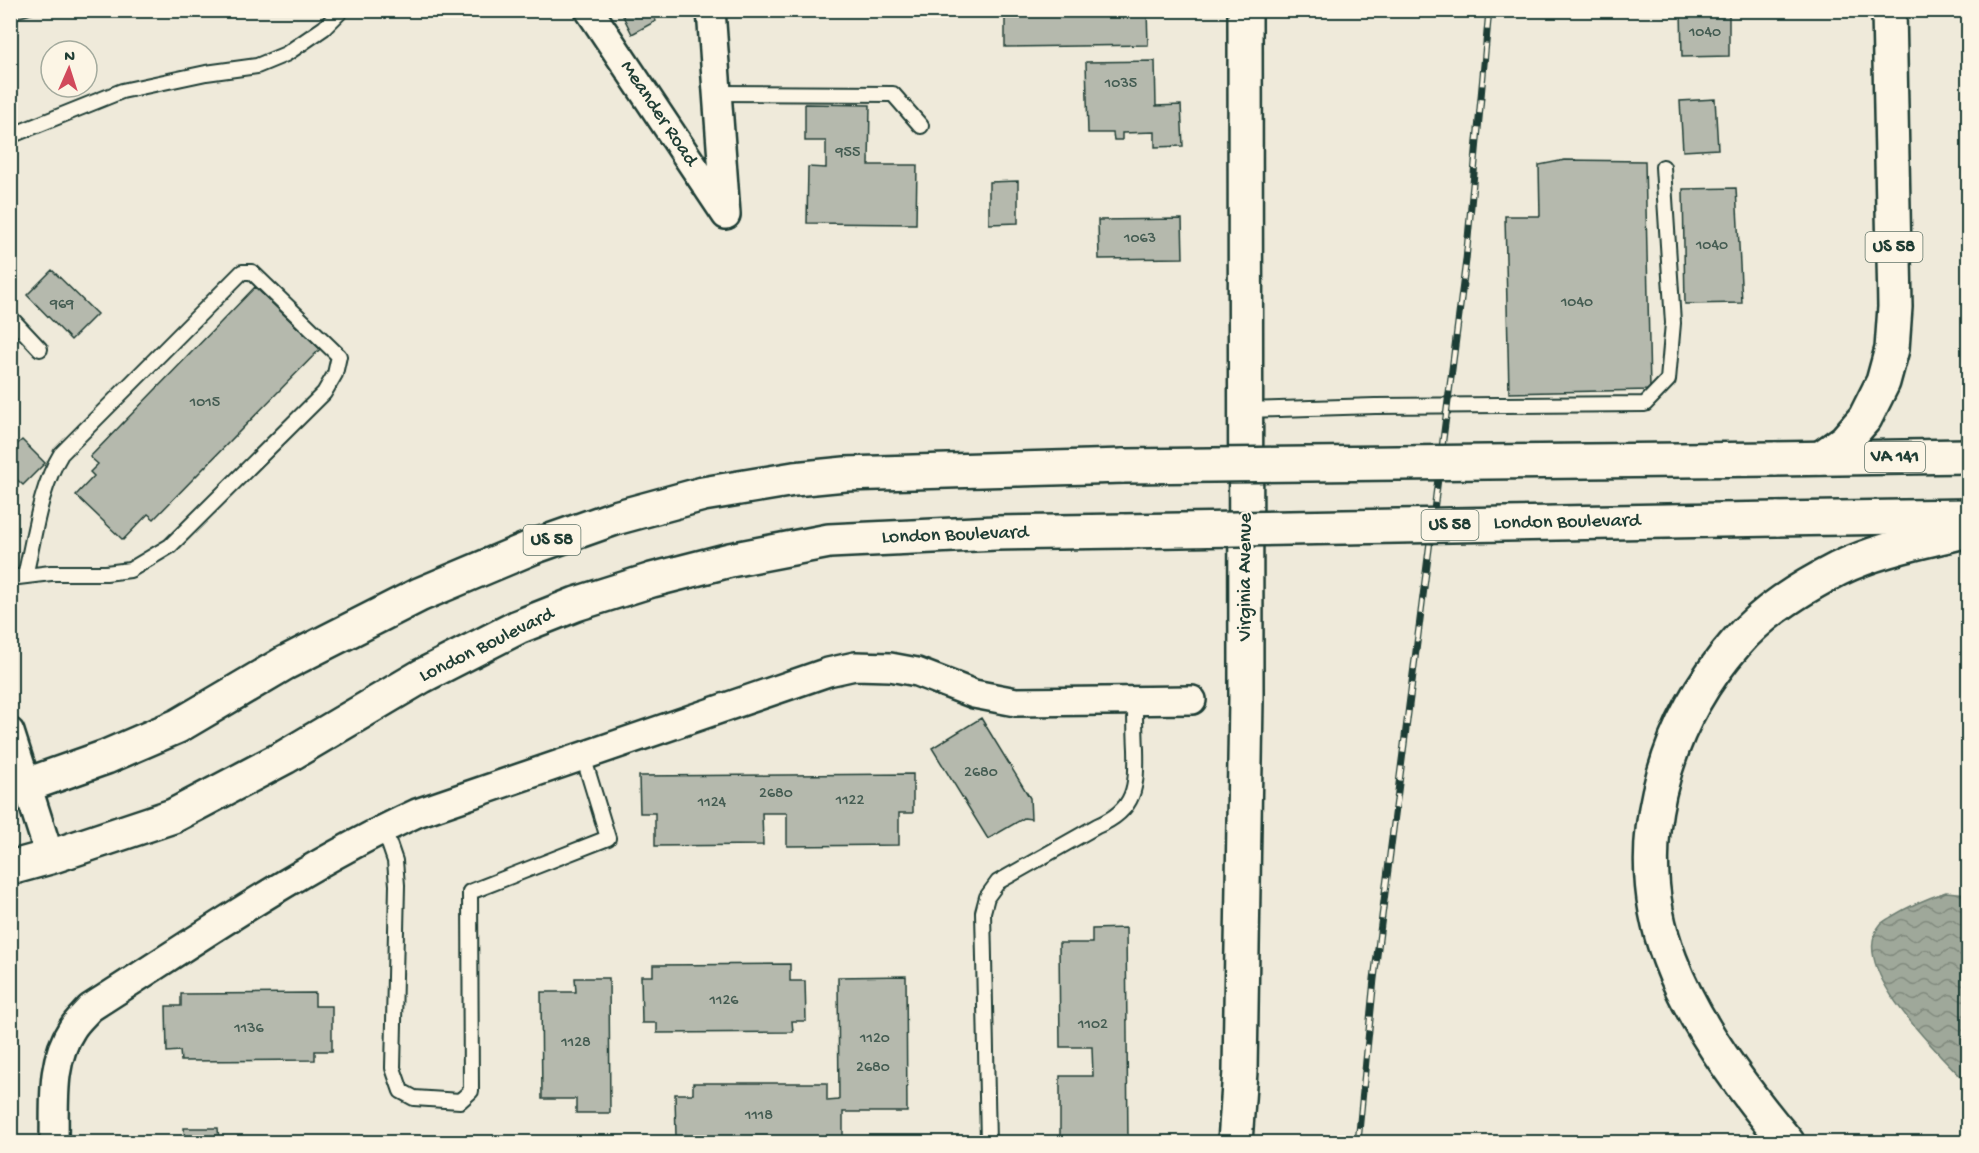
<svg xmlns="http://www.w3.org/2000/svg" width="1979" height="1153" viewBox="0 0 1979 1153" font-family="'Gochi Hand',sans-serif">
<defs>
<pattern id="water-waves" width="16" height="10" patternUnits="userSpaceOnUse" patternTransform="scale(1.5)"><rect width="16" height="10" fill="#9fa89a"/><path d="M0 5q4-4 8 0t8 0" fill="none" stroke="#818a7e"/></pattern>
</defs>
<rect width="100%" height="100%" fill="#efeada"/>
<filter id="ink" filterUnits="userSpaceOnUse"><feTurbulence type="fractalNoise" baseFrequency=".0167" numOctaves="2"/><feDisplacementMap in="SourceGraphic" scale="12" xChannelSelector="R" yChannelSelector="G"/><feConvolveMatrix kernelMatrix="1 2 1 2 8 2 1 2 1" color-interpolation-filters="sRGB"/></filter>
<g filter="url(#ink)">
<!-- water -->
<path fill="url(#water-waves)" stroke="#6c7d71" stroke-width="1.5" d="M1946,892L1968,894V1082L1959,1075C1933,1047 1847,965 1880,925C1882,922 1888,919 1891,917C1910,905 1925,899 1946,892Z"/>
<!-- building -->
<path fill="#b5b9ad" stroke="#1f3d34" stroke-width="1.5" d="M10,10H45L10,20Z
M620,10H650L656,21L632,34Z
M1005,10H1147L1148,45L1005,47Z
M1681,10H1729V56L1682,57Z
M1155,61L1156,106L1181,105L1183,146L1155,147V132L1122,133V140H1114L1113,133H1088L1086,62Z
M1715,99L1718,149L1683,151L1680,101Z
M805,104L870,105L869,165H917L916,224L807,223L808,167L826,168V141H805Z
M1565,160L1645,161L1650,390L1509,393L1505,216H1540L1539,165Z
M1018,181V223L989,224V182Z
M1736,188L1742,303L1685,304L1683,189Z
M1182,219L1183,258L1099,259L1098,220Z
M52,270L97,314L71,340L27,295Z
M255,287L320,349L154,519L148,514L123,540L76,495L94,476L90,472L98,464L90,457Z
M22,440L45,463L23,485L10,473V451Z
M981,718L1030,798L1031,819L1024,818L988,839L932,748Z
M913,774V813H899V845L787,846V813H762L763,845L655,846V813H640L639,776Z
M1126,928L1128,1142H1060V1076H1093L1092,1047H1060L1059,943H1092V929Z
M790,964V981H805L806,1021H792L793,1032L657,1033V1023H642L641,976H653V965Z
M906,976L907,1112H843V1140H828V1142H689V1139L676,1138L675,1094H693V1083H827V1101L839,1100L838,977Z
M575,978H609L610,1113H576V1099H542L541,992H576Z
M315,993V1006H332V1051H315V1060L181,1061L180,1051L167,1052L166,1006H181V994Z
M184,1128H218L219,1142H185Z"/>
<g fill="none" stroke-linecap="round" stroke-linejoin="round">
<defs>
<path id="lane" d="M716,93L893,94L921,126
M10,136L122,91L206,73L257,66L286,54L324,28L342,10
M10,317L40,349
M1246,410L1375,406L1645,404L1668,380L1673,323L1663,167
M10,578L51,573H106L130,570L170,546L324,393L335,374L339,356L252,272H242L61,454C39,490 35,535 25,576
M384,829L395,861L397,885L393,1068L401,1091L414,1098L460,1101L471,1091L470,892L608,838L583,756
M988,1142L983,912L987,897L998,882L1097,826C1136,810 1137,786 1136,749C1135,733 1135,717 1135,701"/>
<path id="street" d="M589,10L726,215
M711,10L726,214
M10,732L50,857
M54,1142C55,1105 50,1062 72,1029C77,1021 84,1015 90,1008C197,940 302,866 417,813L828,672L855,666L890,667L917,672L974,694L1016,702L1192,700"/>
<path id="secondary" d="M1235,1142L1240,1071L1246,699L1245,10"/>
<path id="primary" d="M1774,459L1968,456
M1776,519L1968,516
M10,791L106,757L178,726L285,663L419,595L533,547L615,518L703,494L794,479L845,474L1124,466
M10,868L50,857L173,816L285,757L422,676L518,627L576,604L652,580L730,560L829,541L996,533L1124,531"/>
<path id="highway" d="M1821,458L1845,441L1865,418L1883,382L1892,349L1895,307L1889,10
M1787,1142C1743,1090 1694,1024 1670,960C1628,851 1661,729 1736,643C1763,611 1801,588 1838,569C1879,549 1925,541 1968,530"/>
</defs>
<!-- lane casing -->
<use href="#lane" stroke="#1f3d34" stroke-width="18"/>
<!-- street casing -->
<use href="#street" stroke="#1f3d34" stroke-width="32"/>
<!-- secondary casing -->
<use href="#secondary" stroke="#1f3d34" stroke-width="38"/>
<!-- primary casing -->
<use href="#primary" stroke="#1f3d34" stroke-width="38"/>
<!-- highway casing -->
<use href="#highway" stroke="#1f3d34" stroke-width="38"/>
<!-- lane -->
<use href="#lane" stroke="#fcf5e5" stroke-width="14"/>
<!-- street -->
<use href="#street" stroke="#fcf5e5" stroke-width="27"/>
<!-- secondary -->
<use href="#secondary" stroke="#fcf5e5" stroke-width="33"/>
<!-- primary -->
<use href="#primary" stroke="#fcf5e5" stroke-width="33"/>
<!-- highway -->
<use href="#highway" stroke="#fcf5e5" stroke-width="33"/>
<defs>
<path id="rail" d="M1358,1142L1374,979L1466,260L1489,10"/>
</defs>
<!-- rail casing -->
<use href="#rail" stroke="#1f3d34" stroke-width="7"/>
<!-- rail -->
<use href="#rail" stroke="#fcf5e5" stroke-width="4.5" stroke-dasharray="14" stroke-linecap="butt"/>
<defs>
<path id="primary-bridge" d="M1124,466L1774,459
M1124,531L1776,519"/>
</defs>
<!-- primary-bridge casing -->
<use href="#primary-bridge" stroke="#1f3d34" stroke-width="38" stroke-linecap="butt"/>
<!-- primary-bridge -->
<use href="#primary-bridge" stroke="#fcf5e5" stroke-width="33"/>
</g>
</g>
<g text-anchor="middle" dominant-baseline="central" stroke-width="5" stroke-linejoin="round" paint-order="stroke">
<!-- number labels -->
<g font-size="16" fill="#445c52">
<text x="1705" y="33">1040</text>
<text x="1121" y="84">1035</text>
<text x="848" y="153">955</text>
<text x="1140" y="239">1063</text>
<text x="1712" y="246">1040</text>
<text x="1577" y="303">1040</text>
<text x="62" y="305">969</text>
<text x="205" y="403">1015</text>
<text x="981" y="773">2680</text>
<text x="776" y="794">2680</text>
<text x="850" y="801">1122</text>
<text x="712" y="803">1124</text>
<text x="724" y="1001">1126</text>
<text x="1093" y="1025">1102</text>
<text x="249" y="1029">1136</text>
<text x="875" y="1039">1120</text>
<text x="576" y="1043">1128</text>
<text x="873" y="1068">2680</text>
<text x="759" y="1116">1118</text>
</g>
<!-- shield labels -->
<g fill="#fcf5e5" stroke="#617469" stroke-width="1.5">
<rect x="1865.5" y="232" width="57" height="30" rx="4.5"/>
<rect x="1865" y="442" width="60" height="30" rx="4.5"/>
<rect x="1421.5" y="510" width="57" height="30" rx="4.5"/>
<rect x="523.5" y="525" width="57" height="30" rx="4.5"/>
</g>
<g font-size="18" font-weight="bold" fill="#1f3d34">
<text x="1894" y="247">US 58</text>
<text x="1895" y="457">VA 141</text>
<text x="1450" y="525">US 58</text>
<text x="552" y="540">US 58</text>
</g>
<!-- street labels -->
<g font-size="20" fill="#1f3d34" stroke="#fcf5e5">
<text transform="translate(658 114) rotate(56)">Meander Road</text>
<text transform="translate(1567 523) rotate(-1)">London Boulevard</text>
<text transform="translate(955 536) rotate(-2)">London Boulevard</text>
<text transform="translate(1246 577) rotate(-90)">Virginia Avenue</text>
<text transform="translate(487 646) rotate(-26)">London Boulevard</text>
</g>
</g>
<!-- margin -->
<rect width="1979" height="1153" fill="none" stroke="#fcf5e5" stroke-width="36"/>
<rect x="18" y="18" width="1943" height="1117" fill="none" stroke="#1f3d34" stroke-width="2" filter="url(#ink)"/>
<!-- north arrow -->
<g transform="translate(69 69) rotate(3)"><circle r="28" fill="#fcf5e5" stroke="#a4ab9e" stroke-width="1.5"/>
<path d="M0-4.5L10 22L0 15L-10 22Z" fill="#d1495b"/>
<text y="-9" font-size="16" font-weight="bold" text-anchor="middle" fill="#1f3d34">N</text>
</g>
</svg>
